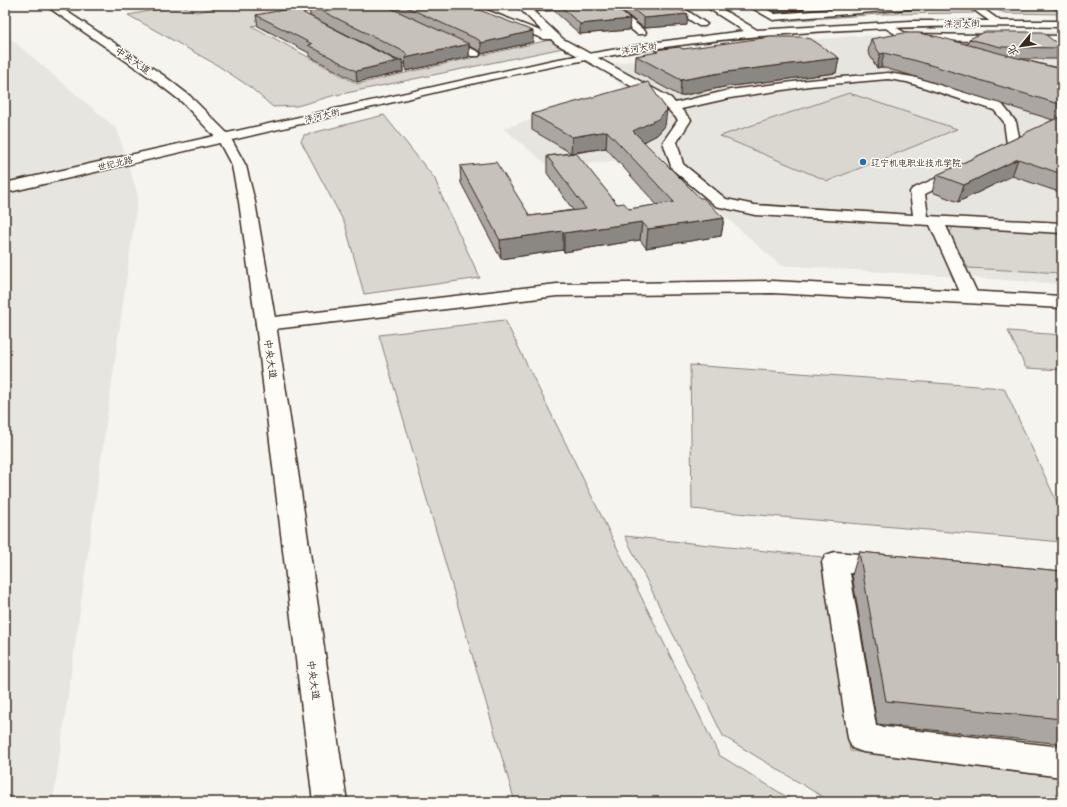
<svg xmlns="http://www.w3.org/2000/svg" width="1067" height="807" viewBox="0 0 1067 807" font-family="Mali,'LXGW WenKai TC',sans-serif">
<rect width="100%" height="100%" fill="#f5f4ee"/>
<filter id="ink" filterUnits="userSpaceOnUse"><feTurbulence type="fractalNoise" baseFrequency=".025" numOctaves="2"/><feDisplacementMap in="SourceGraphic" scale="8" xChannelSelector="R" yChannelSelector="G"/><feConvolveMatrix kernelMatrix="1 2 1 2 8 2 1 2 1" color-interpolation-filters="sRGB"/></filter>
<g filter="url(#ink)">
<!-- built -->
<path fill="#e7e5df" d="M1062,32V284L780,265L657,156L551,168L503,128L631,92L596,66L742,46L856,36L951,33Z
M5,34L117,129L138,196L53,802H5Z"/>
<!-- green -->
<path fill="#dad6d0" stroke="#8a8077" d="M181,5L196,12L233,5H303L280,11L292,18L252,26L357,84L549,40L563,45V48L332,96L297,106L273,107L250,87L217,65L128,15Z
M936,6C948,6 965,4 974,13L881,14L783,21L797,18Z
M998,6L1062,8V14L1005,13L994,9Z
M849,93L957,129L828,181L720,136Z
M384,115L435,179L441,195L480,278L364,294L345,224L301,141L304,135Z
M953,227L1062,232V273L968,268L949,234Z
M505,320L719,755L795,802H515L379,335Z
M1008,331L1062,335V370L1026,368Z
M690,365L1004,388L1062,513V542L692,509Z
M625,536L822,557L850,751L1062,778V802H831L723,736Z"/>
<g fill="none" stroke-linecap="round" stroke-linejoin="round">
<defs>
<path id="street" d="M308,5H329L324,8L299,12L314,21L309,24L285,11L287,9Z
M460,5H473L543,32L516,5H588L583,8L533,11L563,39L671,98L675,103L730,90L809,80L888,73L913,77L1002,104L1016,122L1021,146L1019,149L1000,158L995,159L990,158L988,155L990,152L1007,144L1004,122L994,110L907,82L888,79L809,86L730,98L681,109L691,120L677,142L683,164L726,199L755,205L913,215L910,192L912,189L959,168L964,169L966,172L964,175L925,194L928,216L1062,223V233L946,226L979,297L976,301L970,302L964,301L930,225L755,215L716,206L672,169L663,142L678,120L663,104L555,43L551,39H544L462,7Z
M602,5H613L646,32L645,34H637Z
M668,5H679L707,24L705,26H699Z
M747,5H759L775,14L887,5H927L922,8L773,20Z
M967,5H978L1003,23L1001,25H995Z
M1050,5H1062V8H1055Z
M887,22L907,34L1062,36V42L905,40L884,27L882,25L884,23Z
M443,36L479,52L480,54L479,56H471L439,41L438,39Z
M835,552L884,556L893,559L897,566L893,573L884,576L850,573L876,726L1062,747V777L863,752L852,748L848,738L822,562L826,555Z"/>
<path id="secondary" d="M703,5H715L757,30L910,21H1062V27C927,24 792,29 658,48C555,63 453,88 352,112C236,139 121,166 5,193V183L553,60L658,42L744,31Z
M772,281L1062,296V308L772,293L557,296L266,330L259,328L256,324L259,320L266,318L557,284Z"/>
<path id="primary" d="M45,5H57L163,75L190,96L229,135L246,166L255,202L276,324L347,802H313L256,324L239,202L232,166L218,140L182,102L155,81Z"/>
</defs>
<!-- street casing -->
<use href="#street" stroke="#3b2a1e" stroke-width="3"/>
<!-- secondary casing -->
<use href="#secondary" stroke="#3b2a1e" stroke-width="3"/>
<!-- primary casing -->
<use href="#primary" stroke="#3b2a1e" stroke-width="3"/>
<!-- street -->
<use href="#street" fill="#fdfcf7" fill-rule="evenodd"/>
<!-- secondary -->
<use href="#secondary" fill="#fdfcf7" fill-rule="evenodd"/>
<!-- primary -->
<use href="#primary" fill="#fdfcf7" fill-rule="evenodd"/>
</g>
<!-- wall -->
<path fill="#aba6a1" stroke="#3b2a1e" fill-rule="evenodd" d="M309,5H467L533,42L481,54L480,51L469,46V57L406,71V65L403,63V72L357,82L309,56V53L258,26L256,15L397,60L310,16Z
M554,5H612L629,30L580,34L554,11Z
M615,5H673L687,25L644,28Z
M762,5H804L803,10L775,12Z
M871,39L967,44L969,39L1062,47V53L1060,59H1021L1062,69V193L1012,176L958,202L932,192L937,175L1025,134L1053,120L913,76L881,67L877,68L868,52Z
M683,49L839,58L836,73L724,87L680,96L635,71L636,56L655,53V50Z
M532,114L665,126L657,135L643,142L700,198L724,218L721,236L646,248L640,240L564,252L563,250L501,259L461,183L460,166L530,216L573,210L547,173V156L571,153L532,130ZM606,148L657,205L629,209L617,204L575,153Z
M859,552L1062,571V744L877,724L852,575Z"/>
<!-- shaded-wall -->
<path fill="#8b8783" stroke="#3b2a1e" d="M776,5H804L803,10L775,12Z
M845,5H863L844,7Z
M688,14L687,25L644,28V18Z
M630,19L629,30L580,34V24Z
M533,31V42L481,54V43Z
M469,44V57L406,71L405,58Z
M884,53L881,67L877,68L880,54Z
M839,58L836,73L724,87L680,96L681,80L726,72Z
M402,60L403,72L357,82L356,71Z
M667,110L665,126L657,135L632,148L633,131Z
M607,131L606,148L571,153L572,137Z
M1018,159L1012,176L958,202L964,185Z
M724,218L721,236L646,248L648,229Z
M642,222L640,240L564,252V233Z
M563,231V250L501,259L500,240Z"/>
<!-- building -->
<path fill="#c7c1bb" stroke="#3b2a1e" d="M310,5H384L469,44L405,58L407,55L405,52Z
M402,5H467L533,31L481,43L479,40Z
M559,5H612L630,19L580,24Z
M628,5H673L688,14L644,18Z
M294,8L395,60H402L356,71L308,45L312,44L256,15Z
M985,32H1042L1062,47V48L1001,47L969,39Z
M904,33H919L939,37L1040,64L1062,69V105L917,61L884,53L880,54L871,39Z
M771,37H802L811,39L839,58L726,72L681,80L636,56L658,52L655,50L679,47L683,49Z
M648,82L667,110L658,119L633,131L700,198H703L724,218L648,229L642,222L564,233L563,231L500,240L460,166L496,162L530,216L586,209L547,156L576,153L617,204L624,203L629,209L674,202L607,131L572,137L532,114Z
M1062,116V174L1018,159L964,185L937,175L1025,134L1027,132Z
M859,552L1062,571V719L886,701Z"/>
</g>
<!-- markers -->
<circle fill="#1f6fb2" stroke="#fdfcf7" stroke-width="1.5" cx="863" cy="162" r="4"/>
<g text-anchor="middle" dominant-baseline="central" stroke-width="3" stroke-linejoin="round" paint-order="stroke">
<!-- far-street labels -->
<g font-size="9" fill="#3b2a1e" stroke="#fdfcf7">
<text transform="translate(962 23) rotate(-1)">洋河大街</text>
<text transform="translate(639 48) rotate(-9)">洋河大街</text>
<text transform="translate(322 115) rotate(-13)">洋河大街</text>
<text transform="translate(115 163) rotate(-13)">世纪北路</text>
</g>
<!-- far-poi labels -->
<g font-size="9" fill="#3b2a1e" stroke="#fdfcf7" text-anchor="start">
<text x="871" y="162">辽宁机电职业技术学院</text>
</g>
<!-- street labels -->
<g font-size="10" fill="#3b2a1e" stroke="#fdfcf7">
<text transform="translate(133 60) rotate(34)">中央大道</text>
<text transform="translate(271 359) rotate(82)">中央大道</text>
<text transform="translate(314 680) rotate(82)">中央大道</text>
</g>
</g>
<!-- margin -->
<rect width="1067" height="807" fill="none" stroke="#fdfcf7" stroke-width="20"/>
<rect x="10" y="10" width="1047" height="787" fill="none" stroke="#3b2a1e" stroke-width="1.5" filter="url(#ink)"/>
<!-- north arrow -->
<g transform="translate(1021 46) rotate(241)" stroke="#fdfcf7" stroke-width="3" paint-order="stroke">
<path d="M0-3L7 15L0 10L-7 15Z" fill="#3b2a1e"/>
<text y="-6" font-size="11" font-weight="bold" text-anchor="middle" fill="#3b2a1e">北</text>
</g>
</svg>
